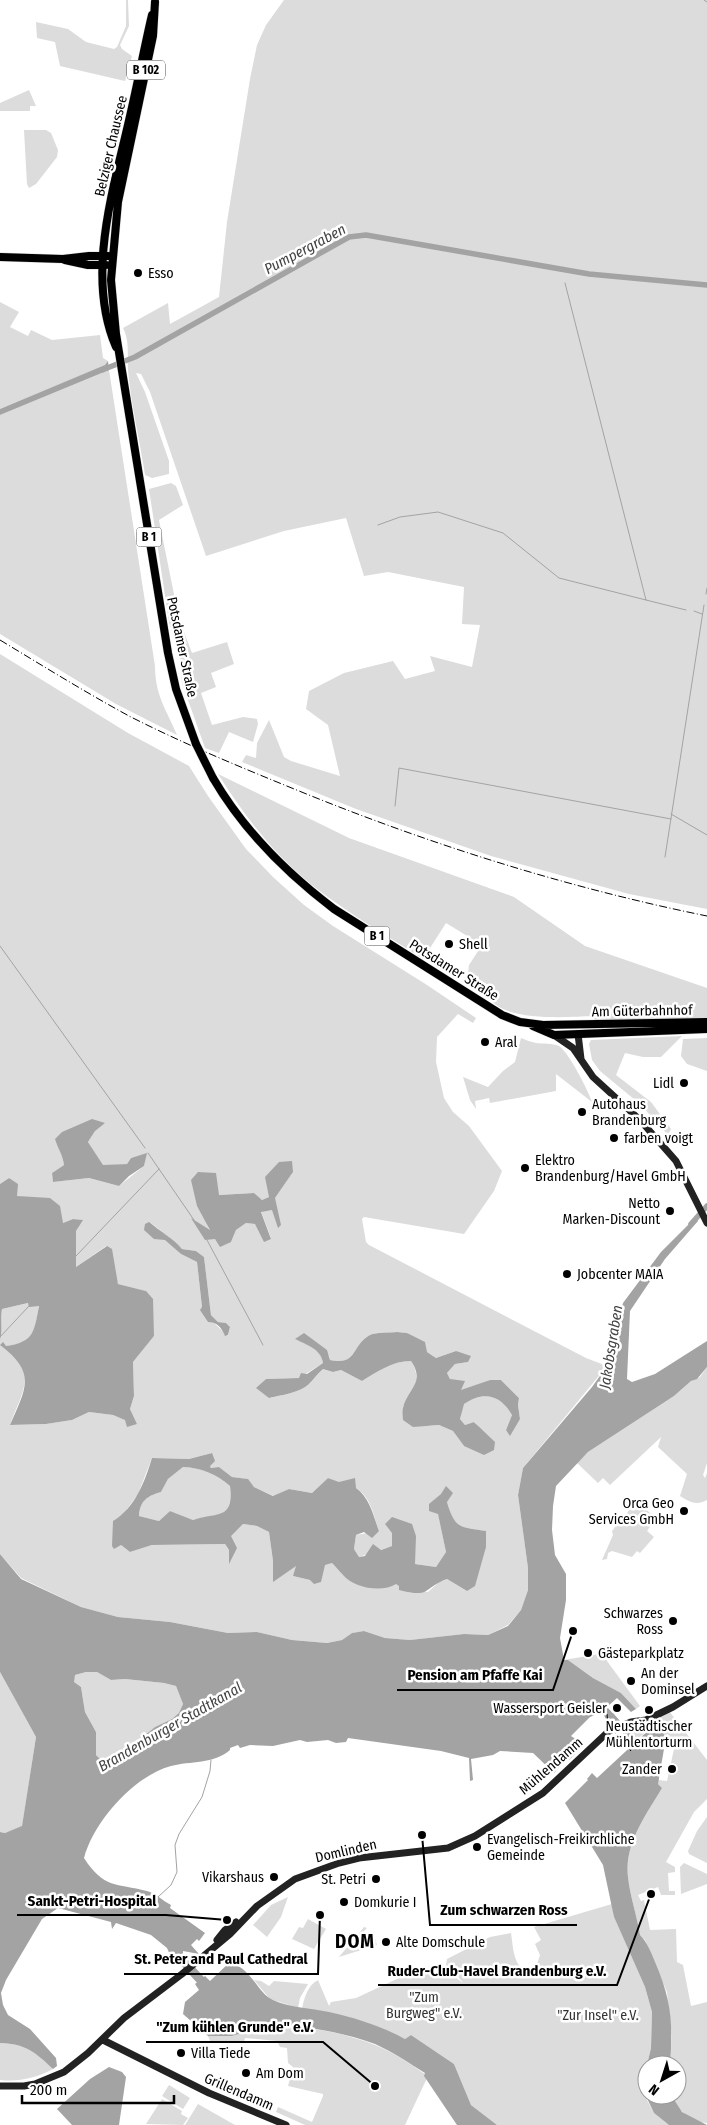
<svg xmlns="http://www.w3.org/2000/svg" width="707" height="2125" viewBox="0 0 707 2125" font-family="'Fira Sans Condensed',sans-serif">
<rect width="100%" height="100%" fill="#fff"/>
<!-- green -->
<path fill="#dcdcdc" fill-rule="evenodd" d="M126,0H128L129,26L120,45L122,49L132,56L125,81L60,66L55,42L37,38L36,22L68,29L86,42L114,49L117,47L126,26Z
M284,0H707V909L629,894L491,856L356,809L242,762L246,755L256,758L257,743L269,720L284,757L291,761L340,776L328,725L306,709L309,691L344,673L393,661L405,679L435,671L430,656L472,667L480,625L462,624L464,587L388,572L364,576L346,518L284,531L206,556L150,392L141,374L136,373L145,392L169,461V474L152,478L145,475C140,441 131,405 128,370C127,357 130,341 123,328L168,303L170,324L219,297L227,222L250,79L257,45L266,25Z
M29,90L36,106H30V111H0V103Z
M24,130H46L51,133L58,150L57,157L36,184L29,188L27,184Z
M0,302L19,312L10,327L28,336L31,330L52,340L100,335L103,358L108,361L106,365L0,409Z
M109,370L155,666C155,695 166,709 177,735L116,704L0,634V415Z
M171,483L176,486L183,505L159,520L179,619L192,653L227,642L234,664L211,673L216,687L201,693L212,725L243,717L257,719L258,724L253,742L229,732L219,753L205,748L182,683L180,657L169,622L149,489Z
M0,654L128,733L189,766L208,796L246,849L273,877L304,905L333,926L427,985L476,1018L473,1023L458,1014L437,1037L436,1062L444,1098L453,1112L469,1126L502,1171L494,1191L464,1234L364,1217L362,1219L366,1242L369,1245L586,1358L607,1366L523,1468L518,1495L528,1568V1590L521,1610L508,1625L488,1635L464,1634L410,1640L385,1638L364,1631L352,1633L342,1640L327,1643L292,1640L257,1632L228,1633L170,1622L118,1617L81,1607L21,1578L0,1554V1340C3,1330 0,1320 2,1309L29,1303L39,1305C34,1332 37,1342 6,1346C10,1352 15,1356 19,1361C34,1382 16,1404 10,1425L46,1424L72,1420L89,1412L113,1415L137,1424L130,1409L134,1396L133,1362L154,1336L146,1291L118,1284L106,1246L76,1267V1231L82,1220L73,1219L63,1223L17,1196L9,1178L0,1184ZM95,1131L88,1142L103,1166L127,1164L131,1158L146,1154L144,1166L119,1186L89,1178L53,1182L52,1173L64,1165L63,1155ZM293,1172L275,1198L272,1210L261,1211L271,1238L255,1224L246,1223L236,1230L231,1242L215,1239L193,1219L210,1231L207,1224L218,1195L253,1193L262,1200L269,1197ZM150,1222C161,1232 173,1238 182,1249L196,1251L204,1257L211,1315L218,1322L226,1323L230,1327L228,1336L213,1322H208L202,1307L197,1262L181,1254ZM397,1332L407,1333L427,1352L436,1358L456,1351L468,1362L455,1364L447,1373L450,1379L461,1391L490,1380H501L519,1398L518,1405L520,1419L506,1430L512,1415C500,1394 483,1391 463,1404L460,1419L465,1425L475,1422L480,1429L464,1446L453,1431L439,1425L429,1426L403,1407C412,1391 423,1380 411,1361C392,1361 377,1372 362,1381L341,1370L333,1372L323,1369C317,1374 314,1379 309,1384C300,1393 281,1395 270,1398L257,1388L266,1379L299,1378L323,1363C321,1349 308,1345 296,1339L329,1355L330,1360C358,1366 351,1345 370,1335C376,1332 389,1333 397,1332ZM212,1453L209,1466L212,1468L219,1467L232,1477L247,1479L254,1487L274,1496L289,1489L312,1493L328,1478C337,1482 346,1484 354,1487C370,1494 374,1516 379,1531L356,1535L354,1549L359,1557L392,1546V1533L415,1564L436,1567L446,1552L438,1513L447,1502C455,1529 460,1527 486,1531L485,1547L467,1591L447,1579L438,1583L428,1592L396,1584L343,1575L332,1563L325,1564L310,1580L293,1576L297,1566L273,1561L269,1532L257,1526L243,1524L230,1536L229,1562V1550L225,1544L152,1545L130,1552L121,1545L122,1516L138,1494L152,1458L189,1459Z
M218,774L349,838L514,897L585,946L707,988V1018L595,1020L593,1016C567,1017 498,1023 486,993L467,983L469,965L482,945L446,923L423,959C386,935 346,912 312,885C273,854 244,815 218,774Z
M682,1036L661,1057H643L625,1053L616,1075L651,1102L671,1129L668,1135L641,1105L600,1071L592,1060L589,1044L591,1040Z
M521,1038C526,1040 531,1042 536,1043C543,1044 552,1043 559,1046C568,1051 589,1092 592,1102L556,1074V1091L490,1103L489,1098L475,1101L476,1109L470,1100L463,1077L488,1087L503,1071L515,1062Z
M707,1038V1071L687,1064L681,1056L683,1039Z
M707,1367V1463L703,1475L705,1478L707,1473V1500C696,1506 690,1502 680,1496L687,1474L658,1447L661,1437L610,1485L603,1478L598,1483L577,1463L588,1452L674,1396L691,1381L700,1377Z
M183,1467C202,1468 216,1474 230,1486C233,1522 218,1512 193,1520L170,1511L159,1521L139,1516C140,1501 147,1496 161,1492L168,1479Z
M636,1501L656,1518L647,1531L654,1537L640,1553L637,1551L632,1557L612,1551L608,1553L607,1559L602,1560L613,1535L612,1531L616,1526L626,1524L630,1519L627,1513Z
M605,1653L607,1661L640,1706L636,1709L621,1693L593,1678L568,1660H564Z
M0,1672L36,1737L22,1827L5,1833L0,1832Z
M86,1672H97L111,1680L125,1679L164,1683L176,1686L183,1704L179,1714L172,1719L155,1727L125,1751L103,1762L96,1755V1732L85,1712L81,1687L73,1682L75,1675Z
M669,1711L707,1760V1799L694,1812L666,1862L675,1867V1872L668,1873L669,1891H675V1895H661L658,1887L638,1895L641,1901L644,1900L650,1930L676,1929L677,1962L683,1965L691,2006L707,2002V2123C691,2122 679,2111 671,2098V2095H677V2065H670L672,2036L667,1992L645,1940L640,1935C637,1916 630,1896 628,1877C624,1844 646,1815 662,1788L658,1784V1780L667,1781L674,1749L665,1748V1743L668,1742C663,1734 661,1732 653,1726L635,1741L626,1728L647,1724Z
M707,1817V1863L689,1854L688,1851L697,1831Z
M684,1863L707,1874V1884L681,1894L680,1867Z
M288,1897L281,1917L267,1937L253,1925L271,1905Z
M612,1904L614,1917L645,1987L652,2012L651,2048L647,2065V2100L654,2113L669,2125H497L471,2105L454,2064L411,2035L405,2039C371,2021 340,2015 302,2009C304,1998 308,1985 318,1980L329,2006L331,2002L356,1998L414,1971L455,1977L463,1983L456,1974L445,1972L447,1959L490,1937L511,1933C513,1945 513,1963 524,1970L536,1967L540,1955L535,1944L541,1940L534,1927Z
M308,1919L326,1929L314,1949L292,1939L299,1927L303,1928Z
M364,1927L367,1928L364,1931L371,1940L375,1939L377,1945L339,1957Z
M254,1980L261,1981L269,1986L274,1981L308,1984L300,1998L298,2008L270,1999Z
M269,2024C304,2026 343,2032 375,2045C393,2052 409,2063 425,2074L427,2078L405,2125H305L276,2112L278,2107L312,2122L323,2096V2094L288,2086L293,2067L288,2063L287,2048L280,2047L277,2041L245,2038L244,2042L210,2041L208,2036H232Z
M0,2043C26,2044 35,2052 53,2069C36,2078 19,2082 0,2080Z
M206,2078L263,2101L264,2100L260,2106L205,2084Z
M169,2085L190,2098L183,2109L162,2096Z
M162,2099L182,2111L181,2114L188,2118L183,2125L146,2124Z
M198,2104L235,2125H185Z"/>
<!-- water -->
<path fill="#a3a3a3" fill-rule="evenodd" d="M108,361L109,370L0,415V409L105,365Z
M92,1119L105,1123L95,1131L88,1142L103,1165L127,1164L131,1158L147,1153L144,1166L129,1176L119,1186L89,1178L53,1182L52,1173L64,1165C63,1155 58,1149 55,1139L62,1132Z
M292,1161L293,1172L275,1198L281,1225L278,1228L272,1210L261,1212L271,1239L264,1242L255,1224L246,1223L236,1230L231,1242L220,1247L215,1239L205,1240L191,1218L210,1230L197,1206L191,1180L198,1172L216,1173L219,1195L254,1193L262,1200L269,1197L265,1177L279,1162Z
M9,1178L18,1184L17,1196L50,1198L60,1206L63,1223L73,1219L83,1220L76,1231V1267L107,1246L112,1249L118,1284L146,1291L153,1299L154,1336L133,1362L134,1396L130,1409L137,1424L127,1427L125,1420L113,1415L89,1412L72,1420L46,1424L10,1425C26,1388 37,1373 0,1345L3,1342L6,1346C35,1342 34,1331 39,1306L29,1307L28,1303L2,1309C0,1320 3,1330 0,1340V1184Z
M695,1218L698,1221L665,1259L630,1311L627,1379L632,1382L655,1374L707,1341V1367L697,1379L691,1381L674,1396L588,1452L556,1486L553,1506L552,1530L555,1555L566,1574V1600L560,1638L564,1660H568L593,1678L621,1693L636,1709L631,1712L617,1698L607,1707L619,1720L615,1723L609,1718L606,1719L602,1712L590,1717L571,1736L577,1740L574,1745L575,1754L569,1760H566L554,1773L533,1753L500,1751L493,1755L471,1759L473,1780L470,1781L469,1758L441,1751L348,1738L346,1742L336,1743L328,1740L307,1742L300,1740L273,1746L250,1745L240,1748L238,1745L230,1748V1750C214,1764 190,1761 171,1766C134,1776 94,1821 84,1858C104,1889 116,1883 147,1891C155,1893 163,1901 171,1905L170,1908L205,1933L199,1941L197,1939L191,1945L199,1954L183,1951V1954L189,1962L183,1967L171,1957L167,1948L151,1935L116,1923L112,1929L111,1922L58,1908L42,1919L6,1980L1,1993L3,2005L8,2015L30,2029L56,2058L57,2066L53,2069C35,2052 26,2044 0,2043V1832L5,1833L22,1826L36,1737L0,1672V1554L21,1579L81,1607L118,1617L170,1622L228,1633L257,1632L292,1640L327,1643L342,1640L352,1633L364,1631L385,1638L410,1640L464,1634L488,1635L508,1626L521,1610L528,1590V1568L518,1495L523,1468L592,1387L607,1366L623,1303L661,1252ZM86,1672H97L111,1680L125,1679L164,1683L176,1686L183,1704L179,1713L172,1719L155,1727L125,1751L103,1762L96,1755V1732L85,1712L81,1687L74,1682L75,1675Z
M149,1222C161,1232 173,1238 182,1249L196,1251L204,1257L211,1315L218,1322L226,1323L230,1327L228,1335L225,1336C222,1328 217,1322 208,1322L200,1310L202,1307L197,1262L181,1254L165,1240L154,1239L144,1230L145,1224Z
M397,1332L407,1333L425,1342L427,1352L436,1358L456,1351L471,1356L468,1362L455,1364L447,1373L450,1379L465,1381L461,1390L490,1380H501L519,1398L518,1405L520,1419L510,1436L506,1430L512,1415C500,1394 483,1391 464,1404L460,1419L465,1425L474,1422L495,1442L494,1450L484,1455L464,1446L453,1431L439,1425L413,1427L403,1420C403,1417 402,1412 403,1408C407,1389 426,1383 411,1361C392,1361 377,1372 362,1381L341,1370L333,1372L323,1369C317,1374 314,1379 309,1384C300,1393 281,1395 269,1398L256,1388L266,1379L299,1378L301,1373L307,1374L323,1363C321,1349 307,1345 295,1339L304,1333L327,1350L330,1360C358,1366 351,1345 370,1335C376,1332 389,1333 397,1332Z
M212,1453L215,1461L210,1466L211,1468L219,1467L232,1477L248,1479L254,1487L273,1496L289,1489L312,1493L328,1478L339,1482L355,1478L356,1488C370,1498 373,1515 379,1531L372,1538L364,1532L356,1535L354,1549L359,1557L365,1556L373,1544L381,1550L392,1546V1533L385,1524L392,1517L412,1524L416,1536L415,1564L436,1567L446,1552L438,1514L429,1511V1504L441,1494L446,1486L453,1493L447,1502C455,1529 460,1527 486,1531V1547L475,1586L467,1591L447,1579C421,1589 432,1598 399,1590V1586L396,1584C382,1593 354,1588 343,1575C339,1571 336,1567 332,1563L325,1565L321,1582L314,1584L310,1580L293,1576L296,1566L273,1582V1561L269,1532L257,1526L243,1524L231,1536L237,1548L229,1564V1550L225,1544L152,1545L130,1552L121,1545L114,1549L112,1546L113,1521C135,1508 145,1481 152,1458L189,1459ZM183,1467C202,1468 216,1474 230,1486C234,1521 217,1512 193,1520L170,1511L159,1521L139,1516C140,1501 147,1496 161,1492L168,1479Z
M653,1726H657L661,1732L662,1731L668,1742L665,1743L658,1784L662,1788C646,1815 624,1844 628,1877C630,1896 637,1916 640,1935C647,1942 651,1952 655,1962C672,2001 673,2024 670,2065H647V2095H671L682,2112L707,2125H669L654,2113L645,2094L647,2065L651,2048L652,2012L645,1987L614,1917L603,1865L565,1803L588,1780L587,1779L592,1773L597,1778Z
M230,1962C253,1970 258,1994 273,2000C291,2008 310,2008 329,2012C356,2018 381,2026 405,2039L411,2035L454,2064L471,2105L497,2125H457L424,2076L425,2073C409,2063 393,2052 375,2044C343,2032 304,2026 270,2024L269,2027L265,2026L232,2036H208L183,2014L185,2002L199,1990L195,1984L205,1976L210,1981Z
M109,2067L122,2072L126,2077L119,2125H72L57,2109L90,2079Z"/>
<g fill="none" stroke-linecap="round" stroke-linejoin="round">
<!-- stream -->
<path stroke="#a3a3a3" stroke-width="1" d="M704,0L707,2
M565,283L646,600L686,610
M378,525L400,517L438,512L503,533L559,578L646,600
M706,594L707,588
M694,611L702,614
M395,806L399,768L671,819
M671,814L707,835
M665,857L704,605
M0,946L145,1148
M148,1153L194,1220
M207,1240L263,1345
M76,1256L159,1169
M0,1337L29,1306
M158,1897L171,1885L177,1872L175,1845L179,1834L202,1797L210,1771L211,1760"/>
<!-- canal -->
<path stroke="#a3a3a3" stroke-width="5.5" d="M102,370L135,357L349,237L366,235L589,274L707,285
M691,1224L707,1206
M612,1716L638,1747"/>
<!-- river -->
<path stroke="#a3a3a3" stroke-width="9" d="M184,1962L207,1987"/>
<defs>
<path id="primary" d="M155,2L153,36L118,202L111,280L116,334L168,653L176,689L196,744
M0,257L63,259L89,256H108
M65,260L88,265H106
M116,347C85,275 114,188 130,116C138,82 144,49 152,15
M213,778C244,831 285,872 334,909L502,1015L520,1022L543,1025L707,1022
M533,1026L554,1035L707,1029"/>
</defs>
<!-- primary casing -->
<use href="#primary" stroke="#dbdbdb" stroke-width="9"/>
<!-- secondary -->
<path stroke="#222" stroke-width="7" d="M578,1034L581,1059
M554,1035L573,1048L593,1077L640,1120L676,1161L707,1223
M217,1940L225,1930L236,1922
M103,2040L209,2093L286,2125
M0,2086H24L35,2084L64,2072L88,2053L124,2018L182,1974L230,1934L257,1906L295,1879L339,1863L359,1858L448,1848L475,1836L543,1793L609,1731L631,1722L646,1720L673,1707L707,1686"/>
<!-- primary -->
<use href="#primary" stroke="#000" stroke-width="8"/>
<!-- rail -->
<path stroke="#000" stroke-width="1" stroke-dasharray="8 2.5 1 2.5" stroke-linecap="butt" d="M0,640C43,666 85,692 129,716C186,745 245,769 304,793C435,846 569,888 707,916
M607,1714L608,1725L631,1751"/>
<defs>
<path id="primary-bridge" d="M196,744L213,778"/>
</defs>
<!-- primary-bridge casing -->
<use href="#primary-bridge" stroke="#dbdbdb" stroke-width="9" stroke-linecap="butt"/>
<!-- primary-bridge -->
<use href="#primary-bridge" stroke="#000" stroke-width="8"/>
</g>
<!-- markers -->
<g fill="#000" stroke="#fff" stroke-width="2">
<circle cx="138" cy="273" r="5"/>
<circle cx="449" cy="944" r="5"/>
<circle cx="485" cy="1042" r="5"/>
<circle cx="684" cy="1083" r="5"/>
<circle cx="582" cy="1112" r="5"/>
<circle cx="614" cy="1138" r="5"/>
<circle cx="525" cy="1168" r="5"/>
<circle cx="670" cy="1211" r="5"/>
<circle cx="567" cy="1274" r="5"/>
<circle cx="684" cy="1511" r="5"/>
<circle cx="673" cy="1621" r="5"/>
<circle cx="588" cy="1653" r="5"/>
<circle cx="631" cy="1681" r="5"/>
<circle cx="617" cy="1708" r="5"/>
<circle cx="649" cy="1710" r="5"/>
<circle cx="672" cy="1769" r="5"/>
<circle cx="477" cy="1847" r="5"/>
<circle cx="274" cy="1877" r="5"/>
<circle cx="376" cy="1879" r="5"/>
<circle cx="344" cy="1902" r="5"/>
<circle cx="386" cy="1942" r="5"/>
<circle cx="181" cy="2053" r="5"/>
<circle cx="246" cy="2073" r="5"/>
</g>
<g text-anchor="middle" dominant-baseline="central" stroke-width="5" stroke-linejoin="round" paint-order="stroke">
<!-- shield labels -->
<g fill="#fff" stroke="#4c4c4c" stroke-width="1">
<rect x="127" y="60.5" width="38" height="19" rx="4"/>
<rect x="136.5" y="527.5" width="25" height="19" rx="4"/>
<rect x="364.5" y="926.5" width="25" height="19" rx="4"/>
</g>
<g font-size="12" font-weight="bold" fill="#000">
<text x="146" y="70">B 102</text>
<text x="149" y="537">B 1</text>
<text x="377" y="936">B 1</text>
</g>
<!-- street labels -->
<g font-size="14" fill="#000" stroke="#fff">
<text transform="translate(111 146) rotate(-77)">Belziger Chaussee</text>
<text transform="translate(182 647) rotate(78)">Potsdamer Straße</text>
<text transform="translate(454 970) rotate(32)">Potsdamer Straße</text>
<text transform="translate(642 1011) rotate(-1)">Am Güterbahnhof</text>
<text transform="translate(551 1766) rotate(-41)">Mühlendamm</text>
<text transform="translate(346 1851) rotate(-13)">Domlinden</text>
<text transform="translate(239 2092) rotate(23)">Grillendamm</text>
</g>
<!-- poi labels -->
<g font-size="14" fill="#000" stroke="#fff" text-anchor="start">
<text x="148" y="273">Esso</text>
<text x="459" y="944">Shell</text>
<text x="495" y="1042">Aral</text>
<text x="674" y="1083" text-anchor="end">Lidl</text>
<text x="592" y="1104">Autohaus<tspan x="592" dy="16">Brandenburg</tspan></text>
<text x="624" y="1138">farben voigt</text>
<text x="535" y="1160">Elektro<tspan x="535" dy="16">Brandenburg/Havel GmbH</tspan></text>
<text x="660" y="1203" text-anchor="end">Netto<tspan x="660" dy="16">Marken-Discount</tspan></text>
<text x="577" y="1274">Jobcenter MAIA</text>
<text x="674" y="1503" text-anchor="end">Orca Geo<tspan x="674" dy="16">Services GmbH</tspan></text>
<text x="663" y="1613" text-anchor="end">Schwarzes<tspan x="663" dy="16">Ross</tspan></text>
<text x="598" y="1653">Gästeparkplatz</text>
<text x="641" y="1673">An der<tspan x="641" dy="16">Dominsel</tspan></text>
<text x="607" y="1708" text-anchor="end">Wassersport Geisler</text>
<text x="649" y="1726" text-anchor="middle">Neustädtischer<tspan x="649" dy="16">Mühlentorturm</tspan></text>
<text x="662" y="1769" text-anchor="end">Zander</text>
<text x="487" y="1839">Evangelisch-Freikirchliche<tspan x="487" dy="16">Gemeinde</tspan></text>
<text x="264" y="1877" text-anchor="end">Vikarshaus</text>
<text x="366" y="1879" text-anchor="end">St. Petri</text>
<text x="354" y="1902">Domkurie I</text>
<text x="396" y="1942">Alte Domschule</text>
<text x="191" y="2053">Villa Tiede</text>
<text x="256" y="2073">Am Dom</text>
</g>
<!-- park labels -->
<g font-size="14" fill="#333" stroke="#fff">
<text x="424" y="1997">"Zum<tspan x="424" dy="16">Burgweg" e.V.</tspan></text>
<text x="598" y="2015">"Zur Insel" e.V.</text>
</g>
<!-- water labels -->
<g font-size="15" font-style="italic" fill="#444" stroke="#fff">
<text transform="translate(305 249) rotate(-28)">Pumpergraben</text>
<text transform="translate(611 1347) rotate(-81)">Jakobsgraben</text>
<text transform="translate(170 1727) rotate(-30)">Brandenburger Stadtkanal</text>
</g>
<!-- district labels -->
<g font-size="19" font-weight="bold" letter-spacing="1" fill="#000" stroke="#fff">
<text x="355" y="1941">DOM</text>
</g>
</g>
<!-- callouts -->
<path fill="none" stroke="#000" stroke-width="2" d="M573 1631L553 1690H397M227 1920L166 1915H17M422 1835L430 1925H577M320 1915L318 1974H124M651 1894L617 1985H378M375 2086L323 2042H146"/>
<g fill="#000" stroke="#fff" stroke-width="2">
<circle cx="573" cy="1631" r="5"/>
<circle cx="227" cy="1920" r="5"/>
<circle cx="422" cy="1835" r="5"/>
<circle cx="320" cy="1915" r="5"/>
<circle cx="651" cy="1894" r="5"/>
<circle cx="375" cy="2086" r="5"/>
</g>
<g font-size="15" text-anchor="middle" font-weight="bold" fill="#000" stroke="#fff" stroke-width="5" stroke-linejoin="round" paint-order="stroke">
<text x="475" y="1680">Pension am Pfaffe Kai</text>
<text x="92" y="1906">Sankt-Petri-Hospital</text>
<text x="504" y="1915">Zum schwarzen Ross</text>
<text x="221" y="1964">St. Peter and Paul Cathedral</text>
<text x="497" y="1976">Ruder-Club-Havel Brandenburg e.V.</text>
<text x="235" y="2032">"Zum kühlen Grunde" e.V.</text>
</g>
<!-- north arrow -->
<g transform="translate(662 2080) rotate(219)"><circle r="24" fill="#ffffff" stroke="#999999"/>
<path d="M0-4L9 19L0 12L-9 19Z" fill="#000000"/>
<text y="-8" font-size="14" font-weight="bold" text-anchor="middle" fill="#000000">N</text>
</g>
<!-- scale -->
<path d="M22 2095v8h152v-8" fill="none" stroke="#000000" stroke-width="2.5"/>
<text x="30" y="2095" font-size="15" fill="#000000" stroke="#ffffff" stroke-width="4" paint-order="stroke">200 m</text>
</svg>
